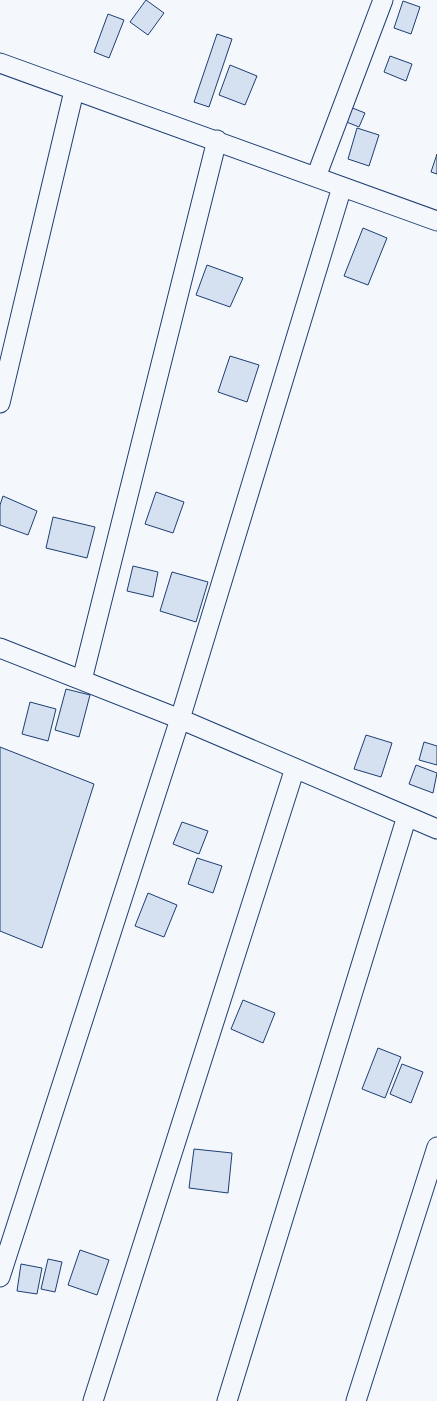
<svg xmlns="http://www.w3.org/2000/svg" width="437" height="1401" viewBox="0 0 437 1401" font-family="Signika,sans-serif">
<rect width="100%" height="100%" fill="#f4f7fb"/>
<!-- building -->
<path fill="#d5e0f0" stroke="#1d3f73" d="M146,0L164,13L148,35L130,22Z
M403,1L420,7L411,34L394,28Z
M108,14L124,20L109,58L94,52Z
M217,34L232,39L209,107L194,102Z
M390,56L412,64L406,81L384,72Z
M230,65L257,76L245,105L219,95Z
M350,107L365,113L359,127L344,121Z
M357,128L379,135L369,166L348,159Z
M437,154V174L431,172Z
M363,228L387,238L368,285L344,276Z
M207,265L243,278L230,307L196,295Z
M230,356L259,365L247,402L218,392Z
M156,492L184,502L173,533L145,524Z
M3,496L37,511L28,535L0,525V505Z
M53,517L95,527L87,558L46,548Z
M133,566L158,572L153,597L127,591Z
M172,572L208,582L196,622L160,611Z
M66,689L90,695L79,737L55,730Z
M30,702L56,709L48,741L22,734Z
M366,735L392,743L381,777L354,769Z
M424,742L437,746V765L419,760Z
M0,747L94,784L42,948L0,931Z
M416,765L437,773L433,793L409,784Z
M182,822L208,831L199,854L173,844Z
M197,858L222,866L213,893L188,884Z
M148,893L177,905L164,937L135,926Z
M243,1000L275,1013L263,1043L231,1029Z
M378,1048L401,1057L385,1098L362,1089Z
M402,1064L423,1072L411,1103L390,1094Z
M194,1149L232,1153L228,1193L189,1188Z
M80,1250L109,1260L97,1295L68,1285Z
M48,1259L62,1262L55,1292L41,1289Z
M21,1264L42,1268L37,1294L17,1291Z"/>
<g fill="none" stroke-linecap="round" stroke-linejoin="round">
<defs>
<path id="street" d="M0,63L437,221
M316,177L383,0
M0,403L74,91
M0,648L180,719L437,829
M82,680L217,140
M0,1277L180,719L342,187
M93,1401L295,768
M227,1401L407,816
M356,1401L437,1147"/>
</defs>
<!-- street casing -->
<use href="#street" stroke="#1d3f73" stroke-width="21"/>
<!-- street -->
<use href="#street" stroke="#f4f7fb" stroke-width="19"/>
</g>
</svg>
